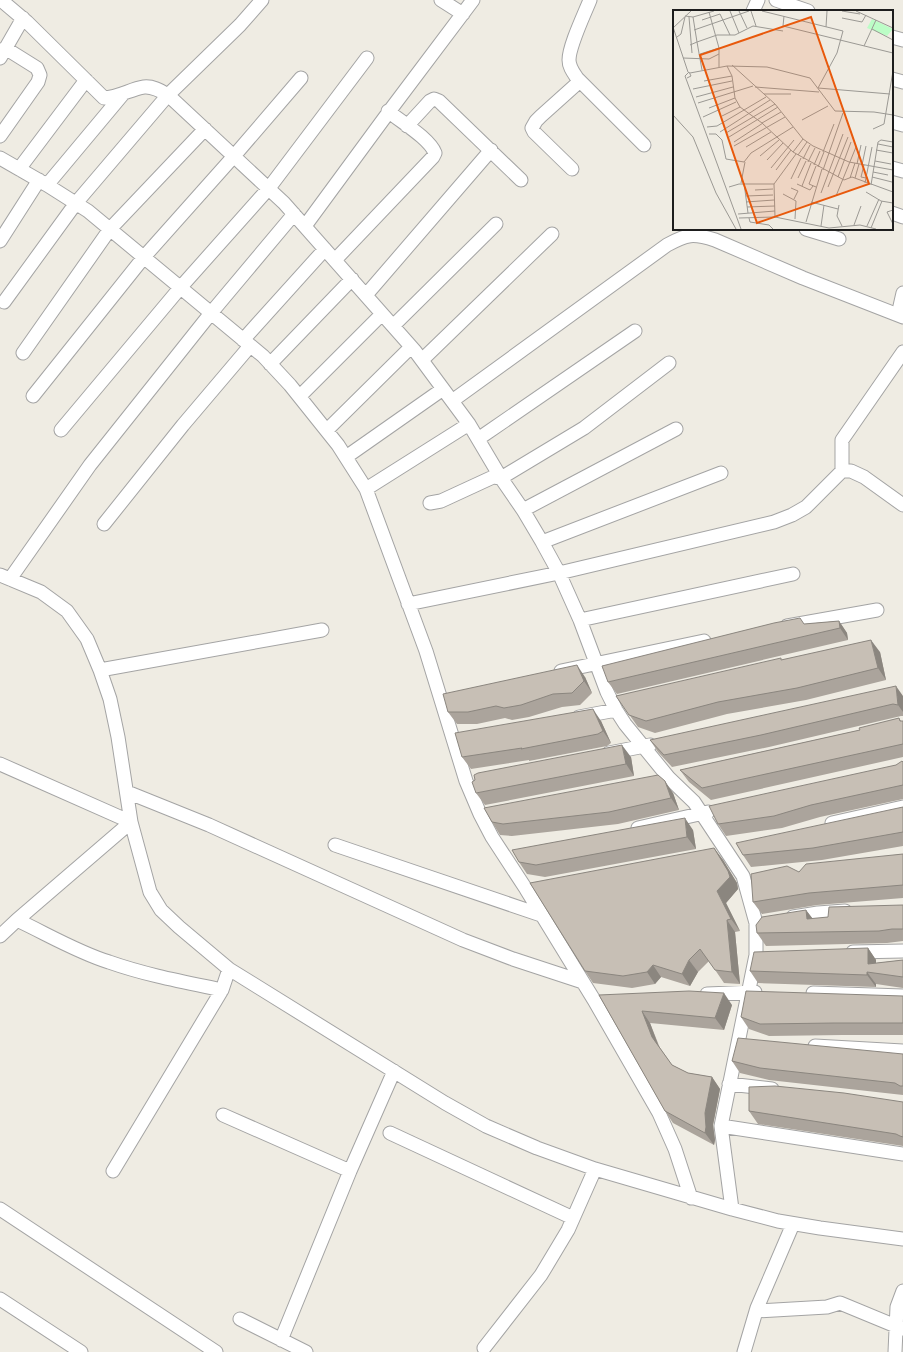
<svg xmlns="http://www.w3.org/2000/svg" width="903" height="1352" viewBox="0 0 903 1352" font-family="'Golos Text',sans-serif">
<rect width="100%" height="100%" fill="#efece3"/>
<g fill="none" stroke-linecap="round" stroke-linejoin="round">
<defs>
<path id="minor" d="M1,0L27,22L104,98C119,97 131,89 144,87C153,86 161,91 168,95L284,203L415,351L469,424L501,478L523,510L542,542L559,573L580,620L607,692L616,710L625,724L669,778L694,802L743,876L756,923V955L721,1126L732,1209
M441,0L463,14
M590,0C584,15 569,46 569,60C569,67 573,72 577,78L644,145
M776,0L808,11
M753,11L758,0
M892,37L903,40
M0,58L23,18
M892,79L903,82
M892,122L903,125
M407,126L430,101L434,99L439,101L521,180
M0,136L38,82L40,75L37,68L5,48
M0,158L47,185L88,211L263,356L290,385L338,445L366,489L426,651L466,781L480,814L492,837L526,889L594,1000L659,1113L675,1149L691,1198
M892,168L903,171
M19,169L86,80
M572,169L534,132L532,128L536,121L541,116L580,81
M47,185L123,94
M892,213L903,217
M305,226L391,109L473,0
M806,229L839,239
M0,241L39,180
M335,260L433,157L435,153C429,138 401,122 388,111
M366,295L491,150
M4,302L76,203L168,95L240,25L262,0
M898,315L903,293
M393,326L496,224
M243,340L325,249
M23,353L110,229L205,129
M422,360L552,234
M270,364L352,279
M33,396L144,257L234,156L301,78
M300,396L382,314
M452,401L667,245C687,234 693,233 715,240L803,278L903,317
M61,430L180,288L269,188L367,58
M327,430L411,347
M478,439L635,331
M346,457L443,389
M842,471V440L903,352
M366,489L469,424
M430,503L441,501L493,477L501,478L584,428L669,363
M523,510L676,429
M104,524L183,425L250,346
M542,542L721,473
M0,575L41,592L67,611L87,639L100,670L110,699L118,737L131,822L150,892L161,910L179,927L229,969L445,1103L486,1126L537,1148L595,1169L732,1209L778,1221L820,1228L903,1239
M10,579L90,465L211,313L294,214
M408,604L559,573L774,522L792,515L806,507L842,471H851L864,477L903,505
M580,620L793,574
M787,626L877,610
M100,670L322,630
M561,671L704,641
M579,717L616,710
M609,753L650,745
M0,764L131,822L17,920L0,936
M127,792L209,825L463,940L513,959L583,982
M832,823L903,807
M638,828L708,812
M335,845L541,915
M793,917L818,913L845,911
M17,920C47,934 77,952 109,962C146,975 184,982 222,990
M853,952L903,951
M813,993L903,996
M707,994L755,992
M815,1046L903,1051
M729,1084L772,1089
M223,1115L350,1171
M721,1126L903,1154
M390,1133L573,1218
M113,1171L222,990L229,969
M0,1209L216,1352
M0,1299L81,1352
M756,1311L827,1307L840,1303L903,1329
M240,1319L306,1352
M281,1340L350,1171L394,1071
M484,1348L541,1275L568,1230L595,1169
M744,1352L757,1308L793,1224
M895,1352L897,1307L903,1291"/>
</defs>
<!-- minor casing -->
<use href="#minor" stroke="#a4a4a4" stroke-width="15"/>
<!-- minor -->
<use href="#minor" stroke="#fff" stroke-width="13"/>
</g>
<!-- wall -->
<path fill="#aba49c" d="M839,621L847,633L848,640L617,694L608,682L804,624Z
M880,652L886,680L806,700L727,714L655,733L638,727L616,696L782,660Z
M585,677L592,693L580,705L562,707L529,717L512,720L505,718L477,724H457L448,712Z
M903,696V716H901L769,747L672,767L658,752L650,740Z
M899,718L901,721H903V757L711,800L689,782L680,770L860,730Z
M601,721L611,743L607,746L529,761V760L471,769L462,757Z
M631,757L634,776L485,805L476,793Z
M903,762V799L820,817L782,828L726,836L718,824L896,765Z
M673,793L679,810L618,824L512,836L500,835L492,822Z
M903,807V846L822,860L751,867L743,855Z
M693,830L696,849L545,877L527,874L519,862Z
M714,848L723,860L737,883L738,889L726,903L740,931L735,932L740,984L724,983L709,961L698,972L690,986L661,977L655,984L632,988L593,983L585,971Z
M903,854V898L817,905L762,914L753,902L799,872Z
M903,905V941L887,943L766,946L757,933L806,910L813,919L828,917Z
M868,948L876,960V963L903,960V988L876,984V987L758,983L750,971Z
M599,995L732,1005L724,1030L650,1023L660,1048L672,1065L688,1073L712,1077L720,1089L713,1125L715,1140L714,1145L673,1123L665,1111Z
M903,996V1035H842L769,1036L749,1029L741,1017Z
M903,1054V1095L769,1080L740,1073L732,1061Z
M903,1102V1146L758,1124L749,1111Z"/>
<!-- shaded-wall -->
<path fill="#8b867f" d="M839,621L847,633L848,640L840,628Z
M871,640L880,652L886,680L878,668Z
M577,665L585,677L592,693L584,681Z
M896,686L903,696V712L898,705Z
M593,709L601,721L611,743L603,731Z
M622,745L631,757L634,776L626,764Z
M665,781L673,793L679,810L671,798Z
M685,818L693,830L696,849L687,837Z
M714,848L723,860L737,883L738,889L726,903L740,931L731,919L717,891Z
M806,910L815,922L807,919Z
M727,920L735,932L740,984L732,972Z
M868,948L876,960V973L868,964Z
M689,960L698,972L690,986L682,974Z
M653,965L661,977L655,984L647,972Z
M867,972L876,984V987L867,975Z
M724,993L732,1005L724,1030L715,1018Z
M642,1011L650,1023L660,1050L652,1037Z
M712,1077L720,1089L713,1125L715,1140L714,1145L705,1133V1113Z"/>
<!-- building -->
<path fill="#c7bfb5" stroke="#8b867f" d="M800,618L804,624L839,621L840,628L608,682L602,666L774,623Z
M871,640L878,668L797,688L718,702L646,721L629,715L616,696L781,658V660Z
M577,665L584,681L572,693L553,694L521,705L504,708L496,706L468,712H448L443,694Z
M896,686L898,705L893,704L761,735L664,755L650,740Z
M593,709L603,731L598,734L521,749L522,748L462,757L455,733Z
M899,718L900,721H903V744L702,788L680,770L860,730L859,728Z
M622,745L626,764L476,793L472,782L475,780L474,775L478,773Z
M902,761L903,762V785L811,805L774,816L718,824L709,806L896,765Z
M658,775L665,781L671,798L609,812L503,824L492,822L484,808Z
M903,807V832L813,848L743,855L736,843Z
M685,818L687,837L536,865L519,862L512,850Z
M714,848L728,871L730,877L717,891L731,919L727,920L732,972L715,970L700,949L689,960L682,974L653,965L647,972L623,976L585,971L530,883Z
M903,854V885L809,893L753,902L751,874L787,866L799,872L806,864Z
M903,905V929H892L879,931L757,933L756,925L762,917L806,910L807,919L828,917L829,907Z
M868,948V964L903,960V977L867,972V975L750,971L754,952Z
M689,991L724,993L715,1018L642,1011L652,1037L672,1065L688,1073L712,1077L705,1113L706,1127L705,1133L665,1111L599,995Z
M746,991L903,996V1023H834L760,1024L741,1017Z
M738,1038L903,1054V1086H900L895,1083L760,1068L732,1061Z
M775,1086L844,1093L903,1102V1137L900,1136L896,1134L749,1111V1087Z"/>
<!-- overview -->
<g transform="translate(673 10)">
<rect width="220" height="220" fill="#efece3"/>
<path d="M199,9L220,19L214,26L194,18Z" fill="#bcfdc6"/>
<path fill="none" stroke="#9b9994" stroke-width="1" d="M57,1L66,23M66,1L74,18M78,1L83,16M89,1L170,21L164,43L145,78L217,84M169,1L187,4M183,1L220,18M12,6L20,7L41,1M111,6L110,16L220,43M16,7L19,43M169,8L189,12L193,5M29,10L47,4L57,25M0,17L15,62M153,17L154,1M0,18L18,1M199,19L220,30M21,20L76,1M4,27L8,24L12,7M17,35L24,32L20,7M191,36L203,10M27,44L46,38L36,2M10,48L36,49L46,44M59,55L102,94L130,129L140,136L176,152L220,160M54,56L59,66L62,88L67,97L89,113L120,142L171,170L179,167L220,182M46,57V38M29,60L24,32L44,25H62L80,16L110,21M17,63L54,56L94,57L137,68L162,101L201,102L220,105M14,68L18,66L16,62L12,66L68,219M31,71L59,66M82,77L146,82M20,79L59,71M91,84H118M23,87L60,77M25,93L80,76M36,98L62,88M0,105L20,127L43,183L63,219M49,106L67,97M30,107L63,92M129,110L155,96M89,113L108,102M34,117L44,116L93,87M200,119L211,114L220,61M47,122L97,90M53,123L102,94M36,124H43L49,130L53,149L71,152L78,143L120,117M56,127L105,97M61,132L90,113M205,134L220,137M61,136L112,107M73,137L98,122M203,140L220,143M120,142L130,129M150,142L161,114M125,145L134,132M87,146L106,130M130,149L137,135M94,150L110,133M202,151L218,154M135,152L142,138M184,154L188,135M141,155L147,141M189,155L193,136M191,155L188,167L193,168M145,157L151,142M98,158L121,130M103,160L118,140M150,160L170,103M200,162L215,165M165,167L178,132M199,167L219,172M125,168L133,151M177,168L182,153M182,168L186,154M118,169L128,148M68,173L72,152M71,173L75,203M192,173L199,137M101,174L102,207M124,174L137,180L140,176M198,175L205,132L208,130L220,132M129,176L138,153M56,177L66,174H101L123,144M143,177L136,174L143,156M155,177L175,127M118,178L125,181L121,189M82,180L100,179M193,182L208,191L220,193M148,183L170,124M110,184L123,191L122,209M73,186L100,185M163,186L183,137M73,192L101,190M138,192L165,199M166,195L164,206L169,216M74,197L102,196M220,200L214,202L220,214M65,204L102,201M66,208L102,207L156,218L187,215L203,219M76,208L77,212L96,215L100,219M133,212L149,159M181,215L188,196M148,216L151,195M194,216L206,189M198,218L209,191"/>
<path fill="#e8590c" fill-opacity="0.15" stroke="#e8590c" stroke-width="2" d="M138,7L196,174L84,213L27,45Z"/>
<rect width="220" height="220" fill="none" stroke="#1d1d1d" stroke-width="2"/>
</g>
</svg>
